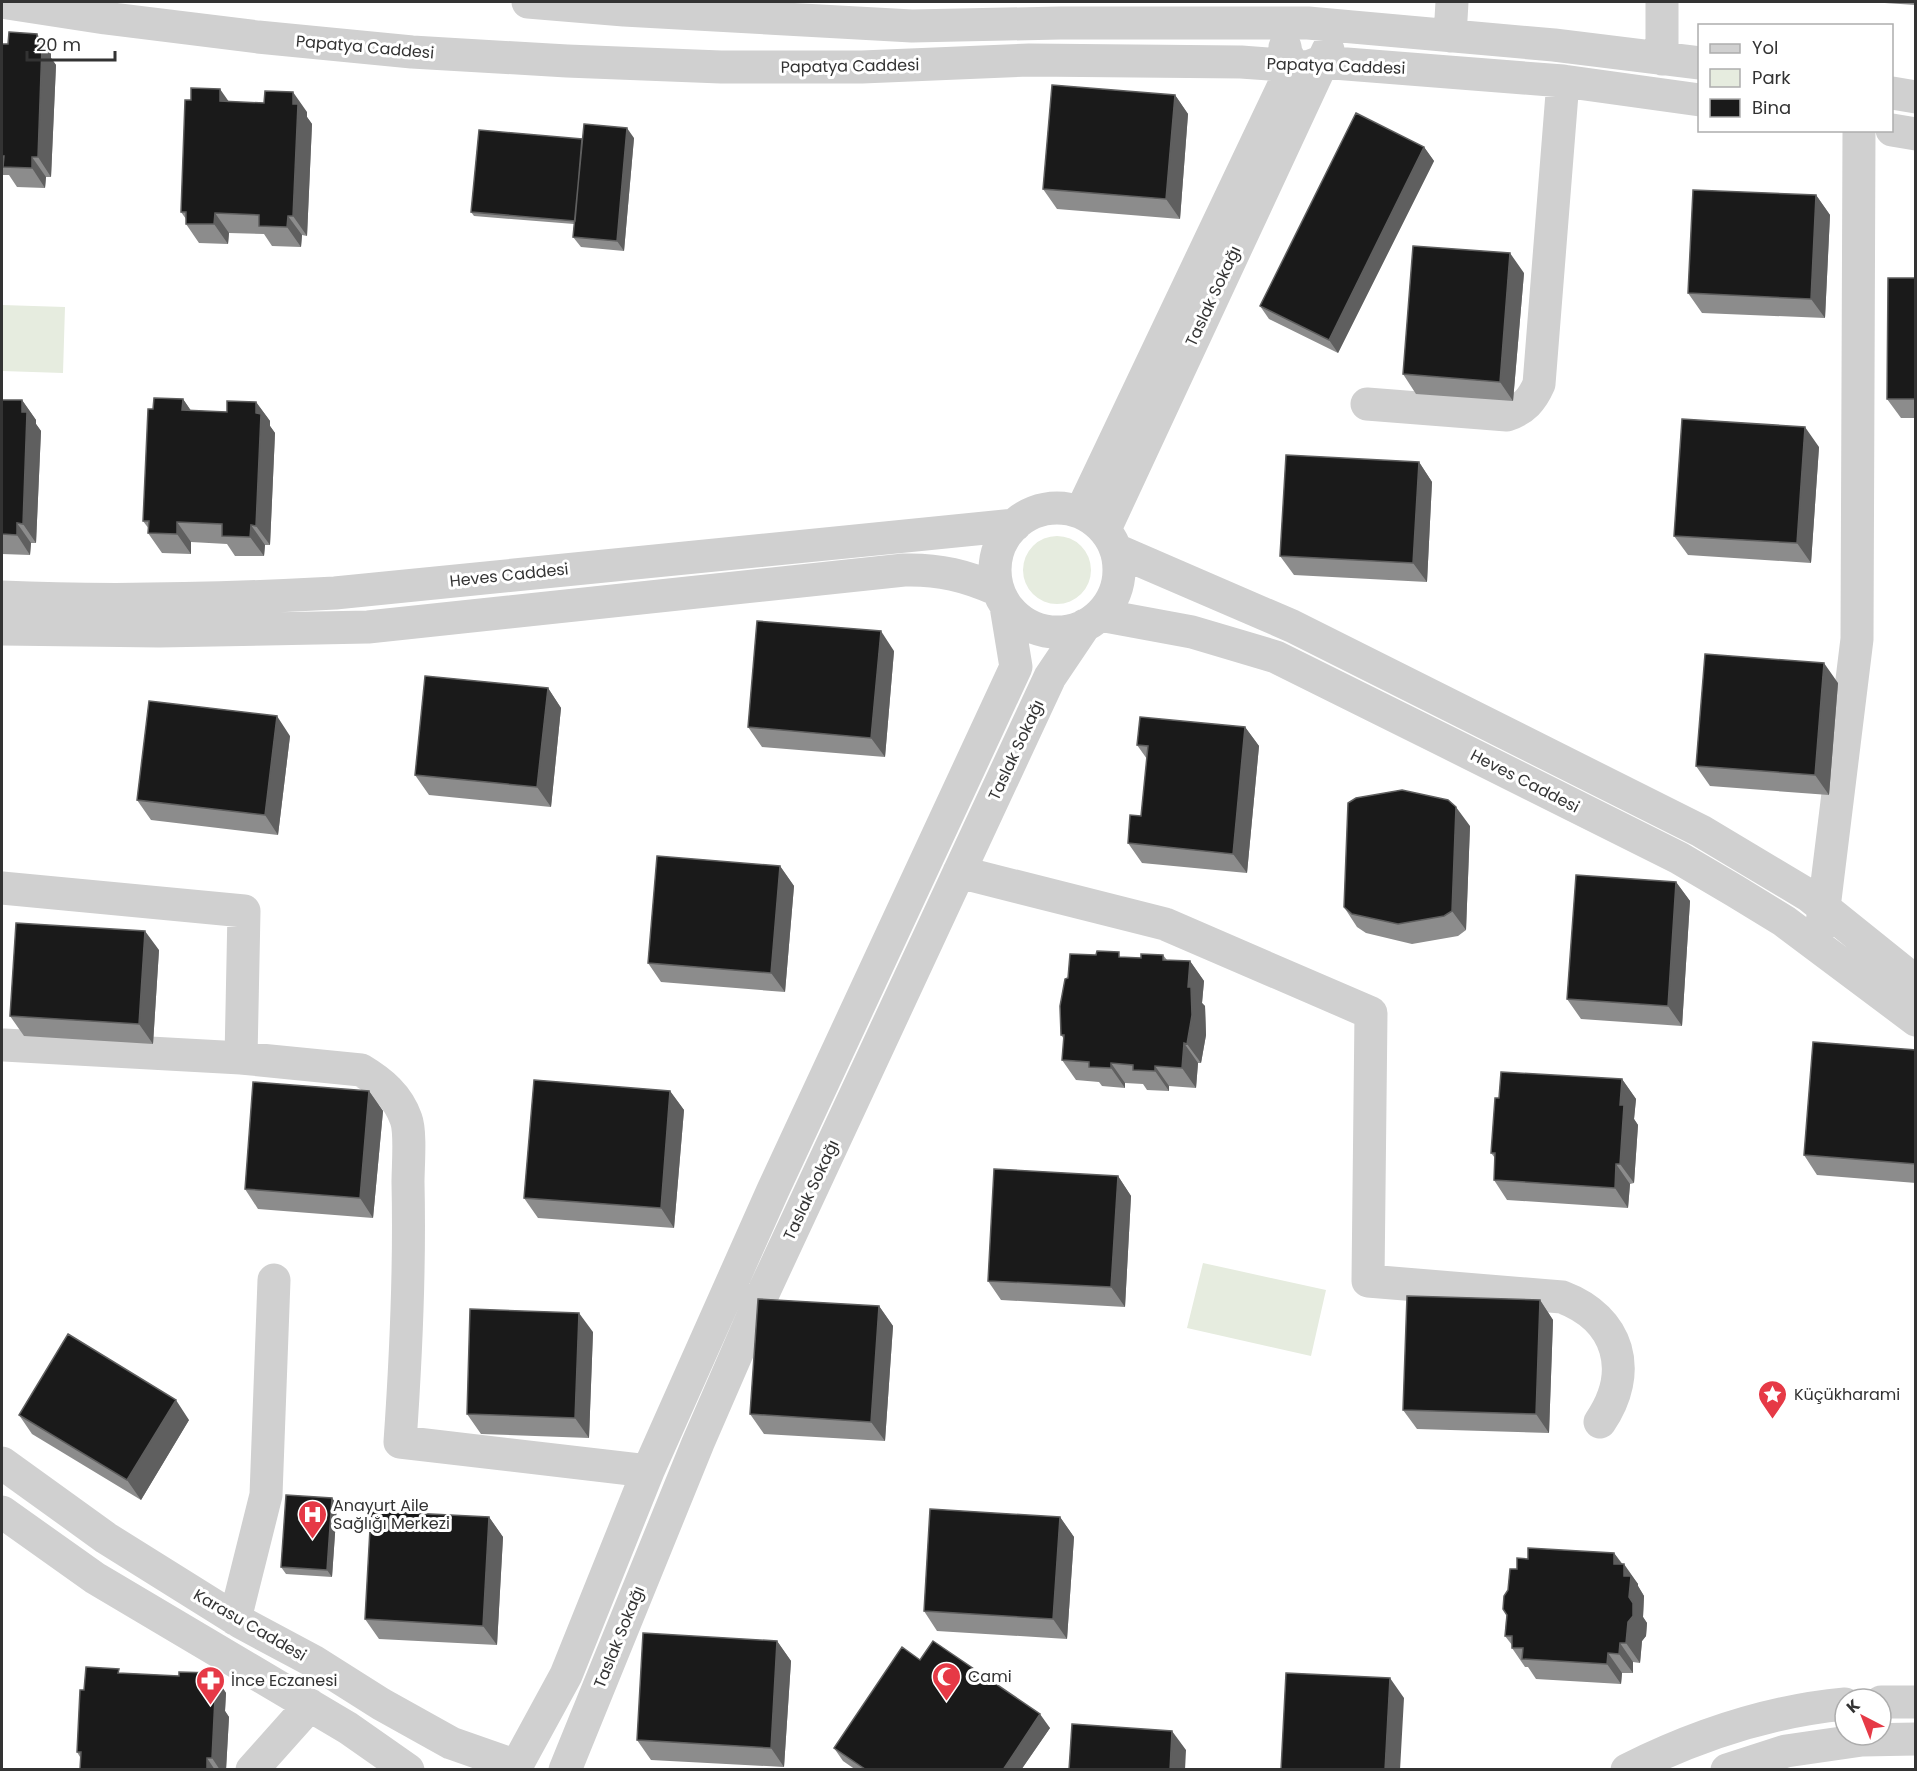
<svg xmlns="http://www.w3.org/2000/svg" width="1917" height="1771" viewBox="0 0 1917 1771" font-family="Poppins,sans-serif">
<rect width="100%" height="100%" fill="#fff"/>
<!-- green -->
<path fill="#e6ecdf" d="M2,305L65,307L63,373L2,371Z
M1023 570a34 34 0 1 1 68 0a34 34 0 1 1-68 0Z
M1203,1263L1326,1290L1311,1356L1187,1328Z"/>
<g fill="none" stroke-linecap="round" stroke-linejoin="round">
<!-- minor -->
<path stroke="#d0d0d0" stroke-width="33" d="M2,2L105,18L258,37L412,52L567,61L721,67H862L1029,60L1241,62L1308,67L1321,62L1563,81L1700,100
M528,2L624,10L912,26L1060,23H1308L1554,45L1700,63
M1662,2V59
M1450,36L1452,2
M1892,93L1916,97
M1892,130L1916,134
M1367,404L1507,415C1524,409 1532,400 1539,384L1563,81
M995 570a62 62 0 1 1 124 0a62 62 0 1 1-124 0Z
M1081,512L1293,66L1286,53L1285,47
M1105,529L1328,50
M1116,550L1292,626L1701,831L1808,895L1916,982
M2,597C113,602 223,599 335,593L1015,525
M1100,615L1192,632L1276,657L1445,741L1679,858L1735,891L1784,921L1916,1020
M2,629L159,631L368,627L904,570C939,569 967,576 998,590
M959,872L1165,924L1371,1013L1368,1281L1562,1297C1620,1319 1634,1372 1600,1422
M2,888L244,911L241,1058
M1822,924L1857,639L1859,130
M4,1045L241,1058L361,1070C381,1082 398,1096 406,1119C411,1132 408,1167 408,1182C410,1269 406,1356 400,1442L648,1471
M2,1463L106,1538L242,1623L313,1661L381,1704L451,1743L511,1764
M2,1512L95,1578L348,1728L408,1770
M235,1619L266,1495L274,1280
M1881,1702H1916
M518,1763L566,1675L648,1471L773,1190L1016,667L1006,606
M252,1770L310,1705
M565,1770L698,1443L760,1300L1050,677L1085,625
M1627,1770C1695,1736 1769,1711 1845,1704
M1727,1770L1786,1751L1862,1740L1916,1739"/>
</g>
<!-- wall -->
<path fill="#8c8c8c" d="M1869,2H1916V5Z
M2,44L51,53V58L56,65L51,177H46L45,188L17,187L9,175H2Z
M1175,95L1188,114L1180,219L1057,209L1043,189Z
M228,101L307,112V117L312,124L307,236L302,235L301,247L272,246L264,234L229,233L228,244L199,243L186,224V219L181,212Z
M634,138L624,251L581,247L573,237L574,224L474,216L471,212L582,139Z
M1424,147L1434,161L1338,353L1269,319L1260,306Z
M1816,195L1830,215L1825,318L1702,313L1688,293Z
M1524,273L1513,401L1416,394L1403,374Z
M1916,278V418H1901L1887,399Z
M183,399L191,411L227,412L256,402L270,421V426L275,433L270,545H265L264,556H235L227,544L191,542V554L162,553L148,533L149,529L143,521L153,409Z
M2,400H22L36,420V424L41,431L36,543H31L30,555L2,554Z
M1819,447L1811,563L1688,555L1674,536Z
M1419,462L1432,482L1427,582L1294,575L1280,556Z
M894,651L885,757L762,747L748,727Z
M1838,683L1829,795L1710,786L1696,766Z
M548,688L561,708L551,807L429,795L415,775Z
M1245,727L1259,746L1247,873L1142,863L1128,843L1141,816L1147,759L1137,745Z
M290,736L278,835L151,820L137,800Z
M1470,826L1466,930L1458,936L1412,944L1366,933L1357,927L1344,907Z
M780,866L794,886L785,992L661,982L648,963Z
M1676,882L1690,901L1682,1026L1581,1019L1567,999Z
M159,950L153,1044L24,1036L10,1016Z
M1163,955L1167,960L1190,961L1204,981L1202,1003L1205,1006L1206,1035L1201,1063H1198L1196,1088L1169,1086V1091L1147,1090L1143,1084L1125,1083V1088L1102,1086L1099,1082L1076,1080L1062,1060L1064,1039L1061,1035L1068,978L1123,957L1141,958Z
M1916,1050V1183L1817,1175L1804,1155Z
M1622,1079L1636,1099L1634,1119L1638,1125L1634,1183L1630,1184L1628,1208L1507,1200L1494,1180L1495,1158L1491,1153L1499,1098Z
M369,1091L383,1111L373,1218L258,1209L245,1189Z
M670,1091L684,1110L674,1228L538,1218L524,1198Z
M1118,1176L1131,1196L1125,1307L1001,1300L988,1281Z
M1540,1300L1553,1320L1549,1433L1417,1429L1403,1410Z
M879,1306L893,1326L885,1441L764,1434L750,1414Z
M593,1332L589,1438L481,1434L467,1414Z
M19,1415L189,1420L141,1500L32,1434Z
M332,1498L337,1505L332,1577L286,1574L281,1567Z
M489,1517L503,1537L497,1645L379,1639L365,1619Z
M1060,1517L1074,1537L1067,1639L937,1631L924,1611Z
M1614,1553L1638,1584V1586L1644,1596L1643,1617L1647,1623L1646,1636L1642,1641L1640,1663L1633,1662V1673H1622L1621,1684L1536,1679L1528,1667H1525L1512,1648V1645L1505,1636L1508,1590L1517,1569L1528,1559Z
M777,1641L791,1661L784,1767L651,1760L637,1740Z
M920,1660L1050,1728L1021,1770H856L843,1761L834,1748Z
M122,1673L179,1676L213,1673L226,1693L225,1711L229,1717L226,1770H80V1757L77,1752L84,1690Z"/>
<!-- shaded-wall -->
<path fill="#5f5f5f" d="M37,34L51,53V58L56,65L51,177L38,157Z
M220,89L234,109L220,101Z
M293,92L307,112V117L312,124L307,236L293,216Z
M1175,95L1188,114L1180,219L1166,199Z
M627,128L634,138L624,251L617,241Z
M1424,147L1434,161L1338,353L1329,340Z
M32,157L46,177L45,188L32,168Z
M1816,195L1830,215L1825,318L1811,299Z
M215,213L229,233L228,244L214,224Z
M288,216L302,235L301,247L287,227Z
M1510,253L1524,273L1513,401L1500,382Z
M183,399L196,418L182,410Z
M22,400L36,420V424L41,431L36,543L23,524Z
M256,402L270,421V426L275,433L270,545L256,526Z
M1805,427L1819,447L1811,563L1797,543Z
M1419,462L1432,482L1427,582L1413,563Z
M177,522L191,542V554L177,534Z
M17,523L31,543L30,555L17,535Z
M251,525L265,545L264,556L250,537Z
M881,631L894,651L885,757L871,738Z
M1824,663L1838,683L1829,795L1815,775Z
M548,688L561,708L551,807L537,787Z
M277,716L290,736L278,835L265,815Z
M1245,727L1259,746L1247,873L1233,854Z
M1456,807L1470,826L1466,930L1452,911Z
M780,866L794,886L785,992L771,973Z
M1676,882L1690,901L1682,1026L1668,1006Z
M145,931L159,950L153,1044L139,1024Z
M1190,961L1204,981L1202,1003L1205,1006L1206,1035L1201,1063L1187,1044L1188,987Z
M1184,1043L1198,1063L1196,1088L1182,1068Z
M1111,1063L1125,1083V1088L1111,1068Z
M1155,1066L1169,1086V1091L1155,1071Z
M1622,1079L1636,1099L1634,1119L1638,1125L1634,1183L1620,1164V1105Z
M369,1091L383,1111L373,1218L360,1198Z
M670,1091L684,1110L674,1228L661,1208Z
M1616,1164L1630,1184L1628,1208L1615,1188Z
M1118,1176L1131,1196L1125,1307L1111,1287Z
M1540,1300L1553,1320L1549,1433L1536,1414Z
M879,1306L893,1326L885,1441L871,1422Z
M579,1313L593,1332L589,1438L575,1418Z
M176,1400L189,1420L141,1500L127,1480Z
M332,1498L337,1505L332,1577L327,1570Z
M489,1517L503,1537L497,1645L483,1626Z
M1060,1517L1074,1537L1067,1639L1053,1619Z
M1614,1553L1624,1567V1564L1638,1584V1586L1644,1596L1643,1617L1647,1623L1646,1636L1642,1641L1640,1663L1626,1643L1629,1597L1614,1564Z
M777,1641L791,1661L784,1767L771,1748Z
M1620,1643L1633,1662V1673L1619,1654Z
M1608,1653L1622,1673L1621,1684L1607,1664Z
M213,1673L226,1693L225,1711L229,1717L226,1770H220L212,1758L211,1696Z
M1390,1678L1404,1698L1400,1770H1385Z
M1040,1714L1050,1728L1021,1770H1003Z
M1172,1731L1186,1750L1185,1770H1170Z
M207,1758L215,1770H207Z"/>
<!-- building -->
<path fill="#1a1a1a" stroke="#5f5f5f" stroke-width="1.5" d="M9,32L37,34V45H42L38,157H32V168L3,167L4,156H2V44H8Z
M1052,85L1175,95L1166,199L1043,189Z
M191,88L220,89V101L264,103L265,91L293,92V104H298L293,216H288L287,227L259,226V215L215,213L214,224H186V212H181L185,100H191Z
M1356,113L1424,147L1329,340L1260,306Z
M584,124L627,128L617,241L573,237Z
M479,130L582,139L575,221L471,212Z
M1693,190L1816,195L1811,299L1688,293Z
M1413,246L1510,253L1500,382L1403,374Z
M1888,278H1916V399H1887Z
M154,398L183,399L182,410L227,412V401L256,402V413L261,414L256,526L251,525L250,537L222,536V524L177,522V534L148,533L149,521H143L148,409H153Z
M2,400H22V412H27L23,524L17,523V535L2,534Z
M1682,419L1805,427L1797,543L1674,536Z
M1286,455L1419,462L1413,563L1280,556Z
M757,621L881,631L871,738L748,727Z
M1705,654L1824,663L1815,775L1696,766Z
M425,676L548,688L537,787L415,775Z
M149,701L277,716L265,815L137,800Z
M1140,717L1245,727L1233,854L1128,843L1130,815L1141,816L1148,746L1137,745Z
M1402,790L1448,800L1456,807L1452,911L1444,916L1398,924L1352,914L1344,907L1348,803L1356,798Z
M657,856L780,866L771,973L648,963Z
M1576,875L1676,882L1668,1006L1567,999Z
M16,923L145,931L139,1024L10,1016Z
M1097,951L1119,952V957L1141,958V954L1163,955V960L1190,961L1188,987H1191L1192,1015L1187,1044L1184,1043L1182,1068L1155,1066V1071L1133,1070V1065L1111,1063V1068L1089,1067V1062L1062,1060L1064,1035H1061L1060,1006L1065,979L1068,978L1070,954L1096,955Z
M1813,1042L1916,1050V1164L1804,1155Z
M1501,1072L1622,1079L1620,1105H1624L1620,1164H1616L1615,1188L1494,1180L1495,1153H1491L1495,1098H1499Z
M534,1080L670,1091L661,1208L524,1198Z
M253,1082L369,1091L360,1198L245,1189Z
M994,1169L1118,1176L1111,1287L988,1281Z
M1407,1296L1540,1300L1536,1414L1403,1410Z
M758,1299L879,1306L871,1422L750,1414Z
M470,1309L579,1313L575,1418L467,1414Z
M68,1334L176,1400L127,1480L19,1415Z
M286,1495L332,1498L327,1570L281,1567Z
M930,1509L1060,1517L1053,1619L924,1611Z
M371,1511L489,1517L483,1626L365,1619Z
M1528,1548L1614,1553V1564H1624V1576H1631L1629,1597L1633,1603V1616L1628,1622L1626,1643H1620L1619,1654L1608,1653L1607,1664L1522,1659L1523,1648H1512V1636H1505L1507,1615L1503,1609L1504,1596L1508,1590L1510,1569H1517V1558L1528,1559Z
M643,1633L777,1641L771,1748L637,1740Z
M933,1641L1040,1714L1003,1770H864L865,1769L834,1748L902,1647L920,1660Z
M86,1667L119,1669L118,1673L179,1676V1672L213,1673L211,1696L215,1697L212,1758H207V1770H80L81,1752H77L80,1690H84Z
M1286,1673L1390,1678L1385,1770H1281Z
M1072,1724L1172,1731L1170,1770H1069Z"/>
<!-- icons -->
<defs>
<symbol id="sight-pin" viewBox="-11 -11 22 30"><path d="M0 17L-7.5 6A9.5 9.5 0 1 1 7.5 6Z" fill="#e63946" stroke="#fff"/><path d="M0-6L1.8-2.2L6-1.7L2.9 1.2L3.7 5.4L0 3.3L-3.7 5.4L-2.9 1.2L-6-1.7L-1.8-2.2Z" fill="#fff"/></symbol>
<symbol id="hospital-pin" viewBox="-11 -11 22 30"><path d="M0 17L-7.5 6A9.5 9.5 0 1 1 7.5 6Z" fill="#e63946" stroke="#fff"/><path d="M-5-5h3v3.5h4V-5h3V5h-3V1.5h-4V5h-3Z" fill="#fff"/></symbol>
<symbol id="mosque-pin" viewBox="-11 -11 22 30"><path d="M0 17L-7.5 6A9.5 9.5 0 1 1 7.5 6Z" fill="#e63946" stroke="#fff"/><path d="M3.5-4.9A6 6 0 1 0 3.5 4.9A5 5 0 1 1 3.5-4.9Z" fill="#fff"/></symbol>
<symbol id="pharmacy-pin" viewBox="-11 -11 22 30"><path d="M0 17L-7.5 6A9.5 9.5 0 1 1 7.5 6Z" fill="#e63946" stroke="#fff"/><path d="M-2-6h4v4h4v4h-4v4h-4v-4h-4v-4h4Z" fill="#fff"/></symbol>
</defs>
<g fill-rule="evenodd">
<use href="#sight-pin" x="1756" y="1378" width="33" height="45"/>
<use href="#hospital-pin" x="296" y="1498" width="33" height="45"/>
<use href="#mosque-pin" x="930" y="1660" width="33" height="45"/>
<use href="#pharmacy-pin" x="194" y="1664" width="33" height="45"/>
</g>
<g text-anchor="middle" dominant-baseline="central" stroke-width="6" stroke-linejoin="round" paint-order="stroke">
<!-- street labels -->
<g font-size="16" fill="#333" stroke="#fff">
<text transform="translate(365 47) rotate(5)">Papatya Caddesi</text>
<text transform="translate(850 66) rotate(-1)">Papatya Caddesi</text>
<text transform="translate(1336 66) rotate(2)">Papatya Caddesi</text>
<text transform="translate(1213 296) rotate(-65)">Taslak Sokağı</text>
<text transform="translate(509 575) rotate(-6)">Heves Caddesi</text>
<text transform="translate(1016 750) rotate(-65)">Taslak Sokağı</text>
<text transform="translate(1525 781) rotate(27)">Heves Caddesi</text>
<text transform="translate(811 1190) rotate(-65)">Taslak Sokağı</text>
<text transform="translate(250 1625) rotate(30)">Karasu Caddesi</text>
<text transform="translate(619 1637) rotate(-68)">Taslak Sokağı</text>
</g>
<!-- poi labels -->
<g font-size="16" fill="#333" stroke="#fff" text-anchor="start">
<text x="1794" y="1394">Küçükharami</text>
<text x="333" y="1505">Anayurt Aile<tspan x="333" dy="18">Sağlığı Merkezi</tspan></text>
<text x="968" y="1676">Cami</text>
<text x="231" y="1680">İnce Eczanesi</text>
</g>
</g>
<!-- border -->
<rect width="1917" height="1771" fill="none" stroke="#333333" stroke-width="6"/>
<!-- legend -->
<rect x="1698" y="24" width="195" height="108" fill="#ffffff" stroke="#adadad" stroke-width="1.5"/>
<rect x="1710" y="44" width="30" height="9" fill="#d0d0d0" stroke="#adadad" stroke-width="1.5"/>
<text x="1752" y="54" font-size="18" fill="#333333">Yol</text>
<rect x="1710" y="69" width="30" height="18" fill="#e6ecdf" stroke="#adadad" stroke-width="1.5"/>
<text x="1752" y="84" font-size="18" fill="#333333">Park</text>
<rect x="1710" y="99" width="30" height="18" fill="#1a1a1a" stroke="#adadad" stroke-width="1.5"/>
<text x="1752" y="114" font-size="18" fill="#333333">Bina</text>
<!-- north arrow -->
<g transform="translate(1863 1717) rotate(318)"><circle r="28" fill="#ffffff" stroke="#adadad" stroke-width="1.5"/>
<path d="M0-4.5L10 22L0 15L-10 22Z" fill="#e63946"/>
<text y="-9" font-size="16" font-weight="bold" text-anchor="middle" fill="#333333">K</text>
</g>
<!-- scale -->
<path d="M27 51v9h88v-9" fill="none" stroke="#333333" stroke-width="3"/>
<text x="36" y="51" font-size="18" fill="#333333" stroke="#ffffff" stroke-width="4.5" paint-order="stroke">20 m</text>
</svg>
